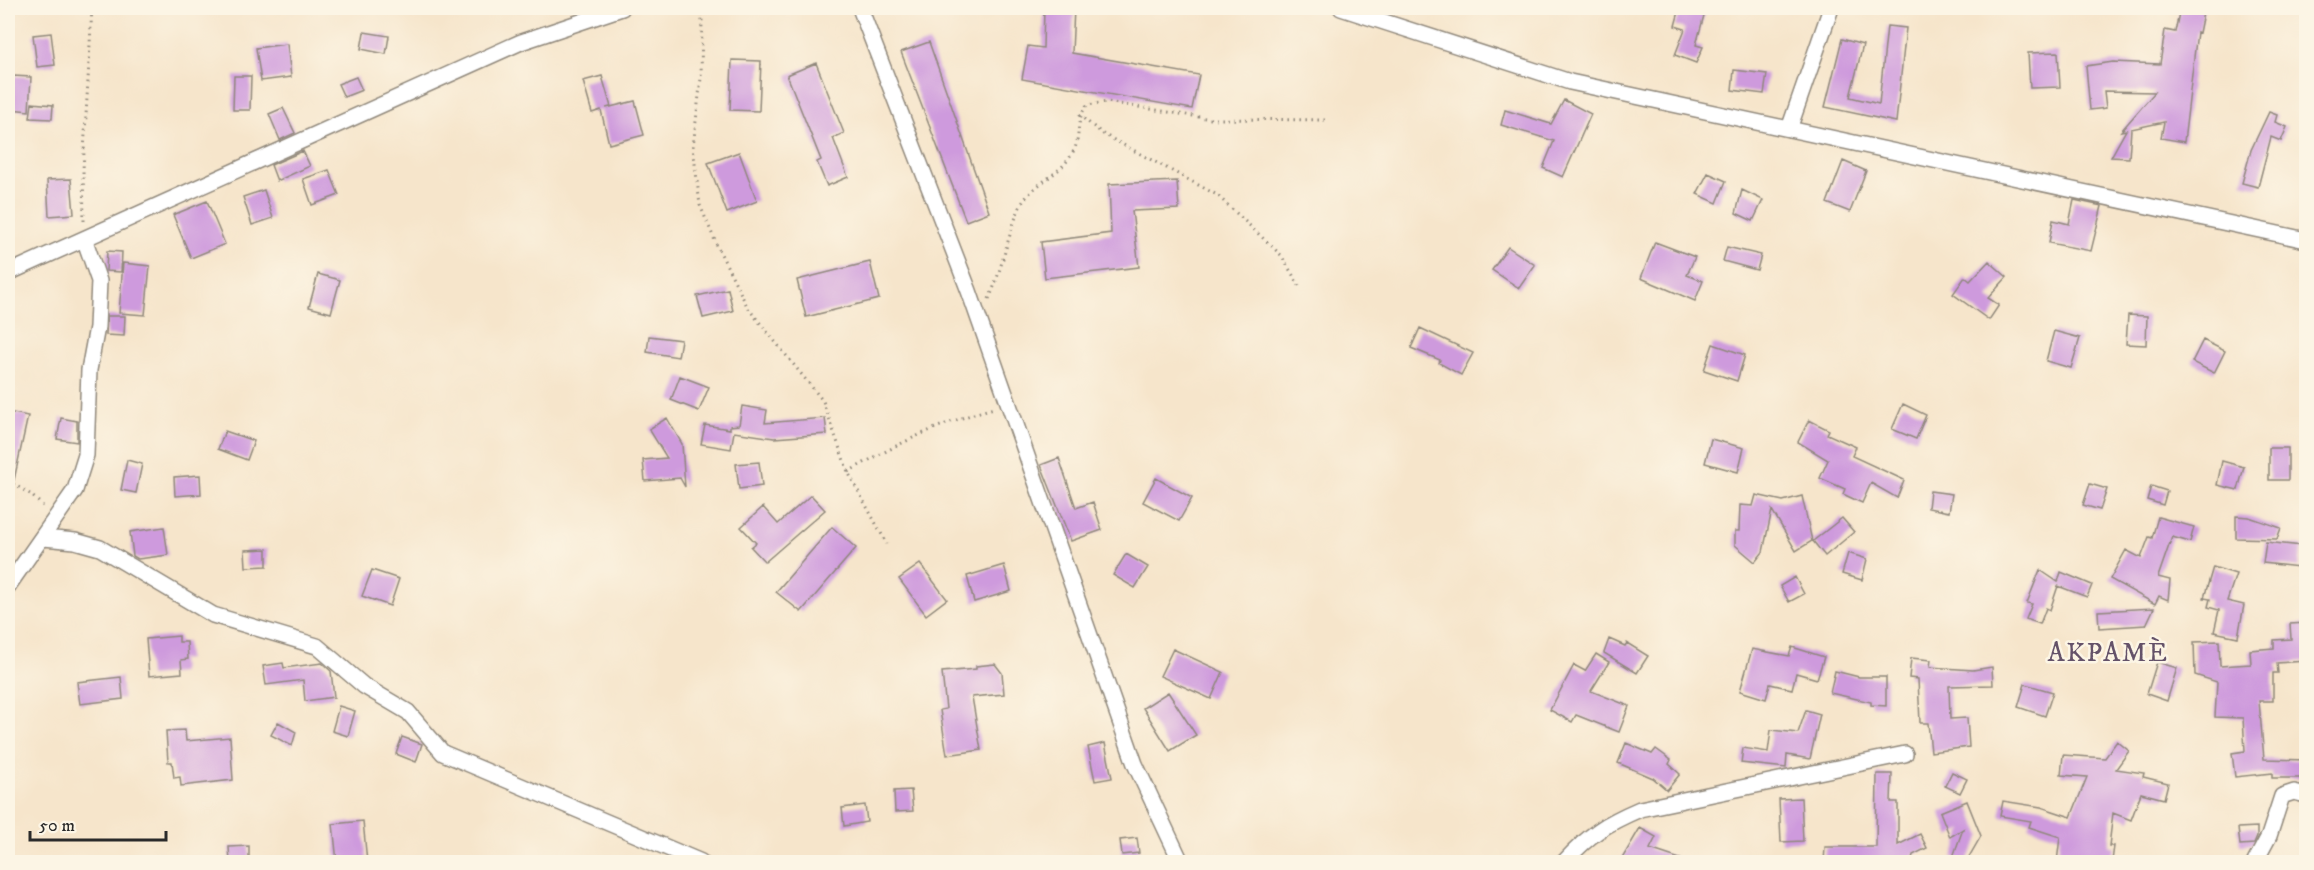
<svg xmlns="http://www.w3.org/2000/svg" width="2314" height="870" viewBox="0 0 2314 870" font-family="'IM FELL DW Pica',serif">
<rect width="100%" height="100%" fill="#fcf5e5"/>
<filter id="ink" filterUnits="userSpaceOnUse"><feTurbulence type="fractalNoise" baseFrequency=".0167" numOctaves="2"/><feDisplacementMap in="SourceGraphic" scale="12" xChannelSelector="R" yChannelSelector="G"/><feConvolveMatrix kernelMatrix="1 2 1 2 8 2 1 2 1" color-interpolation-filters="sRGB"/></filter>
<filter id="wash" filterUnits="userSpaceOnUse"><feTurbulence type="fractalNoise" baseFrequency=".008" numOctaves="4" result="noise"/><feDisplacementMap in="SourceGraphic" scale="24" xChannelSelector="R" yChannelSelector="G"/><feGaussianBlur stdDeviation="1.35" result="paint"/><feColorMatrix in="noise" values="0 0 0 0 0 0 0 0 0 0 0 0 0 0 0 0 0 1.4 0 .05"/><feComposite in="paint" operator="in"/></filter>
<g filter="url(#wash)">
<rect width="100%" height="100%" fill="#f6e5cb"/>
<g id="blocks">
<!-- building -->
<path fill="#ce9add" d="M1044,8H1074L1072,53L1199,75L1192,109L1022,79L1028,46L1043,48Z
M1680,8H1706L1696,45L1703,47L1696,63L1675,55L1685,29L1675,26Z
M2180,8H2204L2199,33L2197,32L2184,142L2161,138L2164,122L2131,129L2129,158L2111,157L2126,130L2121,131L2155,92L2104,91L2106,108L2090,110L2086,66L2113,62L2160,64L2165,30L2175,32Z
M1887,26L1906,28L1896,122L1825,107L1842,39L1863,45L1850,97L1879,104Z
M364,32L389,36L386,54L361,49Z
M51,33L55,65L37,67L33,35Z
M929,42L989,212L966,221L901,52Z
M287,44L291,77L261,81L256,48Z
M2058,52L2060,87L2030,88L2028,53Z
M732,60L761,61L759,111L730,110Z
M816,63L844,133L833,138L848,177L827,186L817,162L821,160L787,75Z
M1734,70L1767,74L1764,94L1732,90Z
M13,76L31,77L29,111L11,109Z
M234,76H251L250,110H233Z
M602,76L611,107L606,108L635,101L644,135L609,144L601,110L592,113L583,81Z
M356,77L362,90L344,97L338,84Z
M1564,100L1591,114L1563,177L1543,168L1554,141L1501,125L1505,110L1551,124Z
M32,103L53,105L52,119L30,118Z
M283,108L295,133L280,140L269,114Z
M2269,112L2277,115L2275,122L2287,127L2281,141L2271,137L2258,187L2242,183L2251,150Z
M303,151L310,166L277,181L271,165Z
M739,152L757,201L727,213L708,163Z
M1843,161L1866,171L1850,212L1827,203Z
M329,170L339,195L312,205L303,179Z
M1708,173L1726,181L1717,203L1697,194Z
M71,179L74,214L49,216L47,180Z
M1177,181L1179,209L1132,211L1139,267L1045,278L1041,242L1111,233L1109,184Z
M264,190L273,218L252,225L243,197Z
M1742,190L1763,200L1753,221L1736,213Z
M2074,200L2102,206L2091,251L2049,243L2053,220L2069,224Z
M207,201L225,244L191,258L173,215Z
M1655,242L1695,257L1687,275L1703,281L1695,301L1641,278Z
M1508,247L1535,265L1519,288L1492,270Z
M1727,247L1761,255L1757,270L1723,261Z
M107,251L122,252L121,272L106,271Z
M1989,261L2007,277L1988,298L1999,305L1989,320L1953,294L1965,277L1970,281Z
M870,262L879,299L806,317L797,280Z
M123,263L150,266L145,315L119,313Z
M318,274L340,280L331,313L309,307Z
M728,289L733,311L703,318L697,296Z
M2128,315L2147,316L2146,345L2126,344Z
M107,316H125L124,336L106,335Z
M1420,328L1473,353L1461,375L1439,363L1440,360L1411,348Z
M2054,331L2080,338L2071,368L2046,361Z
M649,336L681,340L678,357L647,352Z
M2203,340L2225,351L2214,373L2192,362Z
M1713,344L1745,355L1737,381L1704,370Z
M680,376L709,387L699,411L671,400Z
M1903,404L1926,415L1916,439L1892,429Z
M742,406L767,410L765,423L825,418L827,434L774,438L734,432L731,449L701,444L705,425L730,429V426L739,425Z
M8,412L28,416L14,480H8Z
M61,418L77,421V442L57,439Z
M667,418L682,444L685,487L680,478L645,481L643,460L667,458L649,429Z
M1809,420L1829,430L1827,434L1856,447L1852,456L1904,480L1897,498L1871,483L1862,503L1843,494L1845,489L1820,478L1828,460L1798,442Z
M225,431L254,441L247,460L218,449Z
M1711,439L1744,448L1738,472L1705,463Z
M2269,448H2288V480H2269Z
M1059,458L1076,508L1093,502L1102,530L1071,541L1041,465Z
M127,460L142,464L136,493L121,490Z
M2222,461L2244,467L2238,490L2217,485Z
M759,462L762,486L739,489L736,464Z
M200,475L201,494L175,496L174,477Z
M1156,478L1192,498L1179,521L1143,502Z
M2090,484L2107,489L2100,510L2083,505Z
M2151,486L2167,491L2163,505L2147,500Z
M1930,491L1952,494L1949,512L1928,508Z
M811,495L825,510L765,562L751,547L756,543L741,527L763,507L778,524Z
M1756,495L1783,501L1802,496L1812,541L1796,551L1772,510L1763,552L1755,562L1735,545V531H1739L1740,505L1753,506Z
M2236,516L2249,517L2281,528L2277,539L2236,538Z
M2158,517L2194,527L2190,542L2172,537L2158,577L2170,580L2168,600L2159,596L2155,604L2110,579L2126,550L2141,558L2149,537L2152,538Z
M1842,518L1854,532L1825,556L1813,541Z
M164,527L168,555L138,559L133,556L130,532Z
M832,527L856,548L801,612L776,592Z
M2266,542L2302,546L2299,567L2263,563Z
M267,549V566L246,567L245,550Z
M1848,553L1867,559L1862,580L1842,574Z
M1126,554L1148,567L1135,588L1113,575Z
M920,564L947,599L926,615L899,579Z
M1004,565L1011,591L974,602L967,576Z
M2213,567L2236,574L2227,601L2244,605L2238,637L2214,632L2219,610L2208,607L2210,599L2204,598Z
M372,570L399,579L390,606L362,596Z
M2040,570L2058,582L2061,572L2092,585L2087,597L2058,586L2050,610L2046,608L2040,624L2026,619L2032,604L2027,603Z
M1795,577L1804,594L1789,602L1780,586Z
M2154,608L2146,625L2099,628L2098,611Z
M2307,623V661L2277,663L2278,673H2273V701H2259L2264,759L2307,760V778H2272V773L2235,777L2232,753L2245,751L2243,718L2215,717L2217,682L2195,675L2194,642L2219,641L2220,666L2251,664L2250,650L2274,648V640L2291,639L2290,624Z
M179,636V642H187L188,659L181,660L182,673L149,676L146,639Z
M1609,639L1625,646L1627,643L1648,656L1637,673L1604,653Z
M1792,647L1824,657L1817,679L1796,673L1792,689L1770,684L1766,699L1740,691L1752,649L1789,656Z
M1173,649L1223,672L1211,699L1160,676Z
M1596,654L1609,662L1591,691L1629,706L1619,732L1576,715L1572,722L1550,710L1574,665L1585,671Z
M1911,658L1931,660L1930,667L1973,670L1992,667L1993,685L1949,686L1950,719L1967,718L1969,747L1931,752L1928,723H1920L1918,679L1909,678Z
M2157,662L2177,668L2167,701L2147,694Z
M283,663L284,668L322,663L331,671L334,697L305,701L303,680L266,685L263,666Z
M995,664L1002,673L1004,694L972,697L981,750L947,755L940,710L946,709L942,672L976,669V666Z
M1835,671L1859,677H1886V706L1871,705V702L1830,693Z
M121,677L123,699L80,704L77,682Z
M2025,684L2053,692L2045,716L2018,707Z
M1168,692L1196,735L1170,751L1143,708Z
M339,706L355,711L348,736L332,731Z
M1806,710L1820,714L1810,759L1787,755L1786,768L1741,763L1743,748L1768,752L1771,730L1798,733Z
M278,722L296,732L292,746L271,735Z
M185,730L186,741L230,737L233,780L181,786L180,777L174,778L172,762H168L166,731Z
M402,737L422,744L416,762L396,754Z
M2117,741L2129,751L2116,769L2144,773L2143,777L2168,783L2164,799L2141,793L2131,820L2113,813L2109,846H2114L2112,861L2094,859L2093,862H2057L2060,837L2029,827L2031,821L2000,816L2003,801L2041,807L2071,817L2087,777L2061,775L2063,755L2105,758Z
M1105,743L1112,778L1095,781L1088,747Z
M1626,743L1652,754L1656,749L1671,760L1669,764L1680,774L1667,790L1653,778L1618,763Z
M1952,772L1967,779L1960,793L1945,786Z
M1877,774H1892L1891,802H1898V845L1920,834L1927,848L1913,855L1911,862H1824L1825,847H1876Z
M911,790L913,811L895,812L894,791Z
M1801,798L1803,841L1781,842L1779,799Z
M1967,801L1981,836L1966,862L1953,857L1963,829L1950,837L1940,812Z
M865,805L867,822L844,826L842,808Z
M363,821L367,862H337L333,824Z
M2257,827V837L2254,844L2240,845L2238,828Z
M1640,828L1656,837L1650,849L1683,860V862H1620Z
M1137,838L1139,853L1122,855L1120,840Z
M249,846V862H230L229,847Z"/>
</g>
</g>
<g filter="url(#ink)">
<use href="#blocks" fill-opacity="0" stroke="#90887b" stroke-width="1.5"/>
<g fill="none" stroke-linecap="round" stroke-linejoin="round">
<defs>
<path id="minor" d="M860,8L969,291L1135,764L1181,862
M1341,8L1570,82L2306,240
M1789,129L1831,8
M8,273L521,42L622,8
M44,538L75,541L100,548L213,615L317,646L364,686L408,712L443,753L701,862
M8,586L75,490L86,455L89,370L97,327L99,281L85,241
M1564,862C1590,834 1605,824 1640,809L1905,754
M2255,862L2269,836L2282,796L2294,792L2306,795"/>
</defs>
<!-- minor casing -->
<use href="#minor" stroke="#90887b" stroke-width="18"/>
<!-- path -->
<path stroke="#90887b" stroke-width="3" stroke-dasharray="1.5 4.5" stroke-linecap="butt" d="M700,8L702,19L701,78L693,147L700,205L718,248L748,308L823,401L848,472L887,544
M1079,115L1103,134L1217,195L1281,255L1300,287
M84,221L83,170L92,8
M989,299C1002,270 1007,237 1020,207C1032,182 1060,177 1073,152C1082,136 1074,122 1087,105L1107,102L1211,119L1329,120
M848,472C895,445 942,422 994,408
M8,481L30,494L43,506"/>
<!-- minor -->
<use href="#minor" stroke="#fff" stroke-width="15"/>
</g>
</g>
<g text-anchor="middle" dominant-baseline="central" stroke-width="5" stroke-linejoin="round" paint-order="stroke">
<!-- neighbourhood labels -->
<g font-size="27" letter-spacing="1.5" fill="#645269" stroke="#fcf5e5">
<text x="2108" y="653">AKPAMÈ</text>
</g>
</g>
<!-- margin -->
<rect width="2314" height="870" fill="none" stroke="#fcf5e5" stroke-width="30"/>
<!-- scale -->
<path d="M30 831v9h136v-9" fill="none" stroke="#2b2b2b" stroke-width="3"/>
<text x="39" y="831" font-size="18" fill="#2b2b2b" stroke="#fcf5e5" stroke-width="4.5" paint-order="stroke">50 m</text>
</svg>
